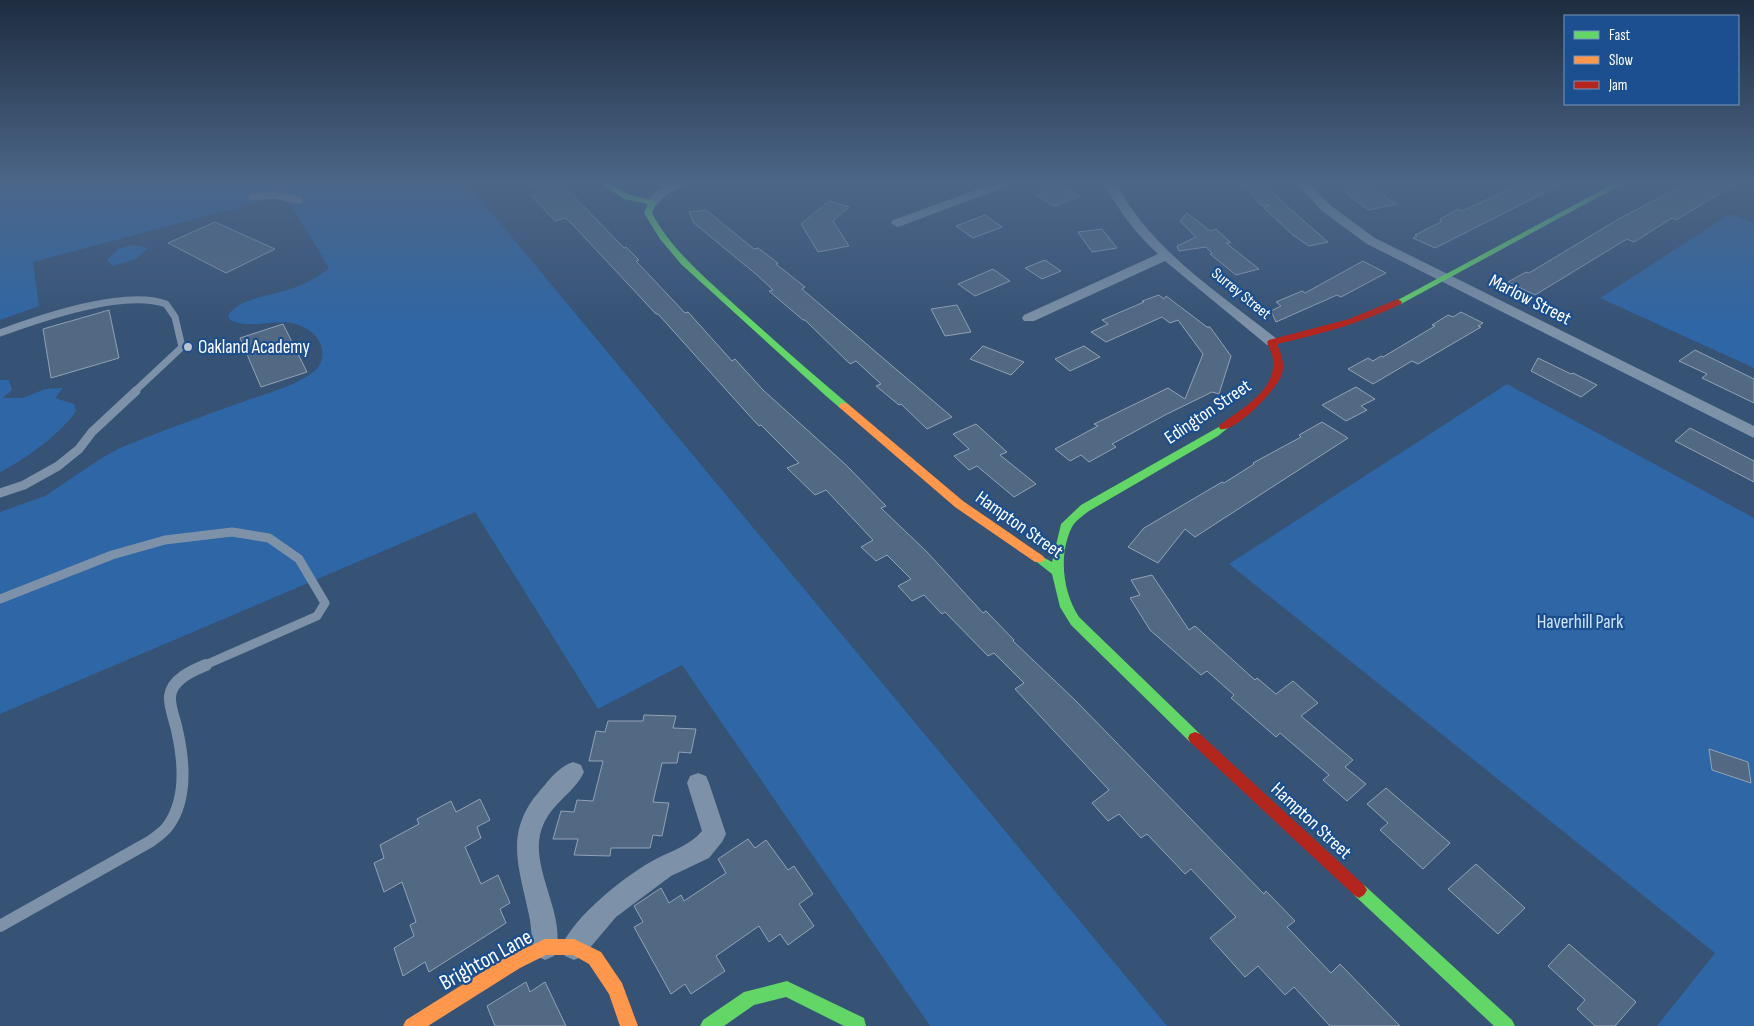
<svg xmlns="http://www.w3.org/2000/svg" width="1754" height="1026" viewBox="0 0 1754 1026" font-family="'Sofia Sans Condensed',sans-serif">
<rect width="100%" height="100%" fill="#365274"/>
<!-- green -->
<path fill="#2f66a5" d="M0,183H467L1167,1026H930L682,665L598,709L475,512L0,714V512L45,496L100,459L120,448C161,431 203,416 245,401C267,393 293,387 312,373C329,361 324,339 307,329C283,313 254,332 230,320L228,315C241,298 265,297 284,291C301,286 316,279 329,268L285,195L33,262L39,306L0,320Z
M1730,214L1754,223V368L1600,298Z
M133,245L148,248L136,259L113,266L107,260L118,249Z
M0,380H9L12,390L3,398H23L45,389L63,388L55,398L74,404L76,411C64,431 22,462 0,472Z
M1507,384L1754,518V1026H1657L1715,953L1229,564Z"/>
<!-- building -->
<path fill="#526984" stroke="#92a2b6" d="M531,183H556L561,187L564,186L624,248L626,247L639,260L636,261L685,313L688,312L732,361L735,359L763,390L846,465L886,506L881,508L927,552L983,613L986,611L1014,640L1013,641L1076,701L1264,894L1266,891L1295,921L1287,927L1331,973L1340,964L1400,1026H1330L1294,987L1285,995L1258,966L1245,977L1210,938L1236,917L1191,869L1185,874L1147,834L1141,838L1119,814L1108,821L1092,803L1109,790L1015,689L1024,683L994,653L988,656L945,612L942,614L924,595L912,601L898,586L911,579L887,555L876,561L861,547L873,540L826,490L815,495L787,468L799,463L761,425L759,426L747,413L658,314H656L573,225L565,218L555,221L532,196L540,193Z
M1242,183H1265L1281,201L1328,242L1309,246L1293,235L1264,208L1270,205L1262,206Z
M1344,183H1365L1396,204L1369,210L1349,196Z
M1523,183H1564L1435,248L1413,238L1417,236L1415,235L1441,222L1440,219L1458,209L1462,211Z
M1687,183H1737L1676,220L1672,218L1634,242L1627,239L1535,295L1508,282L1526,272L1529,273L1617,220Z
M1061,185L1080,196L1054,206L1036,195Z
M829,201L849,207L833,221L849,246L818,252L801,224Z
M706,210L754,249L758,248L778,263L776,264L805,287L802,289L952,417L927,429L901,404L899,405L876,386L881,384L856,361L850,364L805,320H803L769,291L773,290L757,275L694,223L689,212Z
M1187,213L1210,231L1216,229L1231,243H1226L1259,269L1236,275L1210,254L1212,253L1206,247L1179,251L1177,246L1196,237L1180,221Z
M985,215L1002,227L973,238L956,226Z
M215,222L275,249L226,273L168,243Z
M1102,229L1117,248L1092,252L1078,232Z
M1045,260L1061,271L1042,279L1025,268Z
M1363,261L1386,273L1341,297L1337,295L1276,322L1271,311L1281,306L1276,302L1302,291L1305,293Z
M993,269L1010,281L975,296L958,284Z
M1159,295L1164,299L1166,296L1207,327H1210L1231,356L1219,394L1212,392L1165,415L1112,444L1116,447L1089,462L1081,455L1070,461L1055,449L1098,426L1094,424L1168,388L1185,399L1203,354L1178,320L1170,323L1162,317L1106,342L1091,332L1108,324L1102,320L1144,302L1142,301Z
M957,305L971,332L945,336L931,309Z
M109,310L119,358L51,378L43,329Z
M1461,312L1483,323L1478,326L1481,327L1418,364L1412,361L1373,384L1348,369L1368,358L1373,361L1381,356L1383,357L1435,326L1432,325L1448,315L1453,317Z
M283,324L307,372L261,387L240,338Z
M983,346L1024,362L1011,375L970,359Z
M1084,346L1100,357L1070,371L1055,359Z
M1695,350L1754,379V403L1702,378L1707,374L1679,361Z
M1538,358L1571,374L1573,373L1597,385L1581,397L1531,371Z
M1356,387L1375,399L1361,406L1367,410L1346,421L1322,405Z
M1322,422L1348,438L1195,537L1185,529L1158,563L1128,547L1144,528L1222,482L1224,483L1254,464L1253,463L1301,437L1299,435Z
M976,424L1007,452L1000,455L1036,484L1014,497L977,466L969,470L954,456L969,449L953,434Z
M1690,428L1754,461V482L1675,441Z
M1152,575L1189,630L1195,626L1255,680L1257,678L1276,694L1293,681L1318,703L1301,716L1353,760L1345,767L1366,784L1347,801L1323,780L1329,775L1280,733L1276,737L1231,698L1234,695L1207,671L1201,675L1150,630L1130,598L1140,595L1131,580Z
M644,715L676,716L673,728L696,729L691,753L679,752L677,763H662L653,802L669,803L662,836L653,835L650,848H611L610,856L574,855L578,839H553L561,811L574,812L577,800L593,801L603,761H589L596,731L605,732L608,721H643Z
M1709,749L1748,762L1751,783L1712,770Z
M1386,788L1450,843L1423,869L1380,830L1388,823L1367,804Z
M480,799L490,820L477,827L481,838L465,847L481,884L498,875L510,903L500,909L506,923L429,972L425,962L403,976L394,948L414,936L410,925L416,922L402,882L384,892L374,863L384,858L380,845L419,824L417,819L451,801L456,812Z
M748,839L755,848L766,840L788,870L794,866L813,894L799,904L814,926L788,945L780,934L769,942L759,926L716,956L725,971L691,994L685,984L671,994L634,927L643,922L634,906L661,888L669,903L681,895L684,901L726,873L718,859Z
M1476,864L1525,908L1498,934L1448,889Z
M1569,944L1636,1002L1615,1026H1595L1577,1009L1585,1000L1548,966Z
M526,982L530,992L545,982L566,1026H495L487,1006Z"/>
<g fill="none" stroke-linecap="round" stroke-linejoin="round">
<!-- lane-far2 -->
<path stroke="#7d92a8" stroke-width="7" d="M252,197L274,195L299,200
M0,333C41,318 124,289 166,304L175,317L182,347L134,392"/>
<!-- lane-far1 -->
<path stroke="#7d92a8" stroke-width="9" d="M0,493L24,485L58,466L79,449L92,432L136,391
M0,599L112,555L165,540L232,532L269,538L299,559L325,603L317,616L203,666"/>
<!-- lane -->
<path stroke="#7d92a8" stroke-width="12" d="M0,926L151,841C156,837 164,832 168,826C188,799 184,761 177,730C175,720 169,706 170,696C172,679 192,671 206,665"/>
<!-- street -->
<path fill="#7d92a8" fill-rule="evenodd" d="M672,183H686L664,197L656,206H648L646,203L656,191Z
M996,183H1012L1010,185L901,226L897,227L891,223L893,220Z
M1104,183H1116C1151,250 1219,293 1277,339L1279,342L1277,345H1267L1165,261L1034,321H1024L1022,318L1024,315L1158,254C1135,233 1118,210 1104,183Z
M1296,183H1308L1330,205L1375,238L1754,426V438L1367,244L1322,211Z
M573,762L581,765L584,772C573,796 547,804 540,835C532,874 569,920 554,956L545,960L536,956C531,943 532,929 529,915C518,863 503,830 544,786C552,776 561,766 573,762Z
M698,773L706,776L709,783L726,834L722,842L709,858L671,876L616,917L583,956L574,960L565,956L561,947C574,916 627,874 656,859C673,850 689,846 702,831L687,783L690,776Z"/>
<!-- fast -->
<path fill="#63d668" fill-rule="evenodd" d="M600,183H609L630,195L655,201L656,203L652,213C672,251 705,277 736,306C773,339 810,372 848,404L849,406L848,408H840L826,396L681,264L660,239L644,213L648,204L624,199Z
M1615,183H1624L1401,304L1398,305L1394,302Z
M1224,424L1229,427L1218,436L1089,511C1084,515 1075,521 1072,527C1058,555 1063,593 1079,617L1200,734L1202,738L1200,742L1195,744L1190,742L1071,625L1060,607L1052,574L1033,559L1035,556L1039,555L1052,562L1061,524L1081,505Z
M1359,882L1364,885L1512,1020L1515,1026H1494L1354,895L1351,890L1354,885Z
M787,981L864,1018L866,1026H844L786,997L754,1005L724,1026H700L703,1020L744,992Z"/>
<!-- slow -->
<path fill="#ff974d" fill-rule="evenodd" d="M844,403L848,404L963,501L1043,556L1045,559L1043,562H1035L955,507L840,408L839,406L840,404Z
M545,939H574L601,952L622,983L638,1026H620L609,994L589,964L573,955H546L520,968L428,1026H403L406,1020L508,956Z"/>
<!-- jam -->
<path fill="#b3261e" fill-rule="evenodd" d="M1398,299L1402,302L1401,304C1362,323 1320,334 1277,344C1281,354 1285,363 1282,374C1277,389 1236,433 1220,429L1219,427L1220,425C1241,409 1276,391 1273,361C1273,354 1269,348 1267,342L1269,340L1349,319Z
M1195,732L1200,734L1364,885L1367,890L1364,895L1359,898L1354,895L1190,742L1188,738L1190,734Z"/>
</g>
<!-- sky -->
<linearGradient id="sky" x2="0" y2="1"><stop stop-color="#1e2d40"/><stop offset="0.56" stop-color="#4c6688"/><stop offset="1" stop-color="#4c6688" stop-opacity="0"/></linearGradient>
<rect width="1754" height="326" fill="url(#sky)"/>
<!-- markers -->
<circle fill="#b9c2ce" stroke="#1b4f8f" stroke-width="2" cx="188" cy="347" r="5"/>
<g text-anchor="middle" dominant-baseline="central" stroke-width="4.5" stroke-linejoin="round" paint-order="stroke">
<!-- far-street labels -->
<g font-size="16" fill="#fff" stroke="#1b4f8f">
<text transform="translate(1241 294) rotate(39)">Surrey Street</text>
</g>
<!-- street labels -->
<g font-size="19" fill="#fff" stroke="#1b4f8f">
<text transform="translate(1530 300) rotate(27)">Marlow Street</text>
<text transform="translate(1208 412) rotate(-34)">Edington Street</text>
<text transform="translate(1019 525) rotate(35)">Hampton Street</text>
<text transform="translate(1311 821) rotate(43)">Hampton Street</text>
</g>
<!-- poi labels -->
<g font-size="19" fill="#fff" stroke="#1b4f8f" text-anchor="start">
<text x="198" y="347">Oakland Academy</text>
</g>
<!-- park labels -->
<g font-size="19" fill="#cfe3fa" stroke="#1b4f8f">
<text x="1580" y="622">Haverhill Park</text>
</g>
<!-- near-street labels -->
<g font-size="22" fill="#fff" stroke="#1b4f8f">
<text transform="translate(486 960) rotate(-29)">Brighton Lane</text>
</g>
</g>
<!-- legend -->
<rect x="1564" y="15" width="175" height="90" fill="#1b4f8f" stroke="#7695bc"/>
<rect x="1574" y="31" width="25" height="8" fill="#63d668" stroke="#7695bc"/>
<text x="1609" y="40" font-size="15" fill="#ffffff">Fast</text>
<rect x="1574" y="56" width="25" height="8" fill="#ff974d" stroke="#7695bc"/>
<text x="1609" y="65" font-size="15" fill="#ffffff">Slow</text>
<rect x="1574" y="81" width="25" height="8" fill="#b3261e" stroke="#7695bc"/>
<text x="1609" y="90" font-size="15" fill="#ffffff">Jam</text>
</svg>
